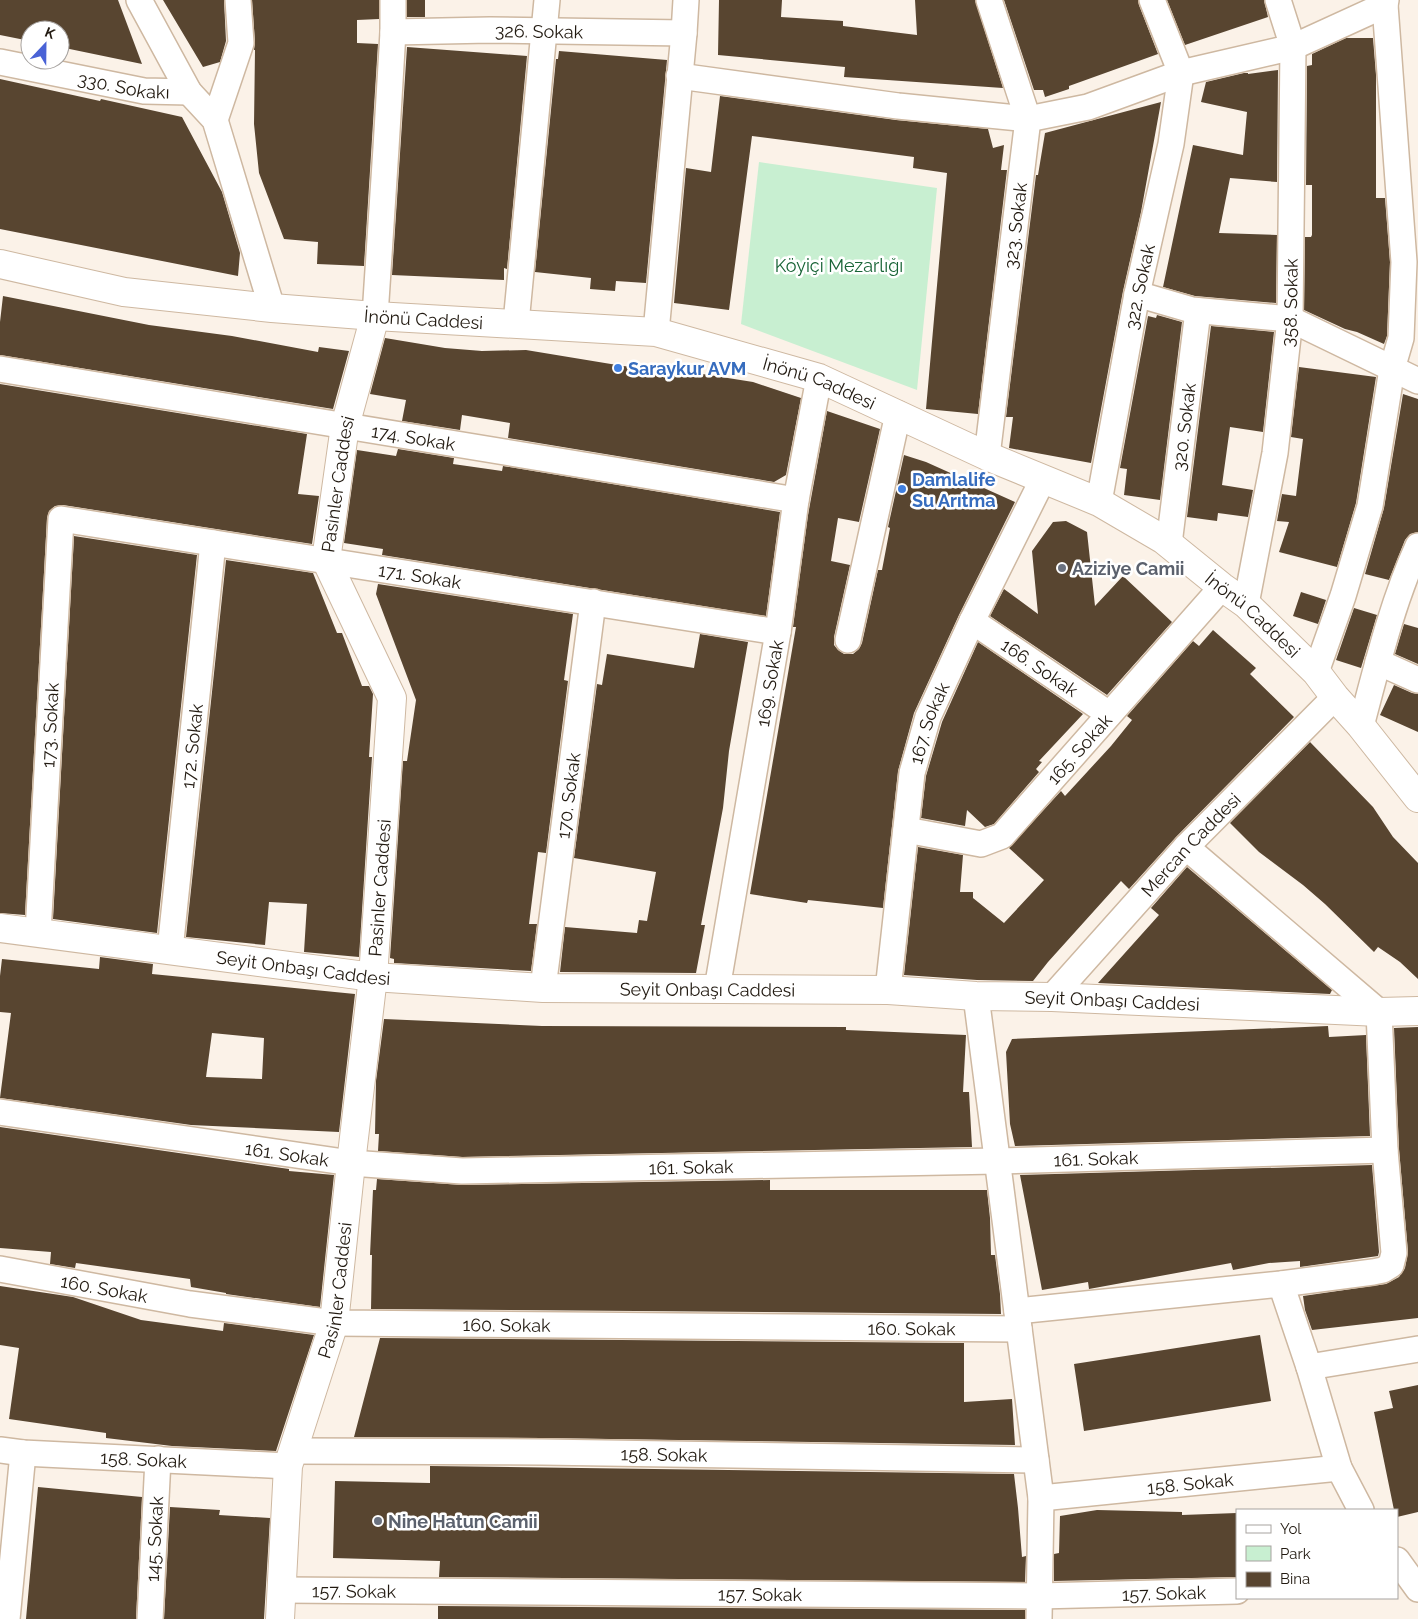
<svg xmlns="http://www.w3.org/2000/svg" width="1418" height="1619" viewBox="0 0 1418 1619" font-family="Raleway,sans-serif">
<rect width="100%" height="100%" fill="#fbf2e8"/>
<!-- green -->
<path fill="#c8efd1" d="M759,162L937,188L917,390L741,324Z"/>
<!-- building -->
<path fill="#584530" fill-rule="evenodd" d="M0,0H118L142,64L60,47V30H30V41L0,35Z
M163,0H224L226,41L220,62L203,67Z
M252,0H379V19L357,20V43L378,44L364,266L317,264L318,242L284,239L259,173L254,124L255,50H254L255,42Z
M407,0H425V17H407Z
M719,0H782L781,17L843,21V26L917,35L915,0H975L1003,88L844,77L845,67L718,55Z
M1004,0H1138L1139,5L1158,54L1069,86V89L1045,97L1043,90H1034Z
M1167,0H1264L1268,17L1185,45Z
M1346,38H1373L1376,75V198H1385L1390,262L1387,336L1384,344L1357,332L1345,329L1304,310L1305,237H1311L1312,235V185H1306L1307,66L1312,65V54Z
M407,47L527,56L507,269L504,268V280L392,275Z
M559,51L667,60L646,283L616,281L615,291L590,289L591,278L535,272L556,59H558Z
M1278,70L1277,182L1230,178L1219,233L1277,235L1276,303L1195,296L1163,287L1193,145L1243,155L1247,112L1201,102L1206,82L1244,73H1248V74Z
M0,79L100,101L101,99L182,117L222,192L240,253L238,276L0,229Z
M720,96L896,120L988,129L993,148L1004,145L1001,170H1007L978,414L926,409L947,173L913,168L914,157L752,136L729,310L674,303L686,168L711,172Z
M1161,102L1141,212L1123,291L1091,463L1009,448L1013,417H1006L1036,175H1038L1045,133Z
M3,296L149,325L232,336L318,352L319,347L349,351L333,409L0,355V322Z
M1157,315L1182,322L1160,500L1124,495L1127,469L1120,468L1148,316L1156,318Z
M1211,326L1274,332L1263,432L1230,427L1222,485L1253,490L1248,517L1218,513L1217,521L1187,517Z
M385,338L445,348L482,351L526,350L623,366L690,372L753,382L801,398L786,475L774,482L508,438L510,423L462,415L460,430L402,421L406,400L370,394Z
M1299,367L1376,377L1356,503L1337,567L1279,552L1289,522L1277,521L1282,494L1296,496L1303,439L1291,437Z
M0,384L307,434L298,494L319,496L312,544L63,505L55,506L49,511L47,518L25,915L0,913Z
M1403,394L1418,399V532L1410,534L1405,540L1389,580L1365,574L1384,508Z
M827,411L880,429L859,522L838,518L831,561L850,565L834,637V645L838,650L844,654H853L859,649L862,643L878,570H882L890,528L888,527L904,455L926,462L1015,502L959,615L914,713L898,771L883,908L808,900L807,903L750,894L796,627H793L808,515Z
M398,449L454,458L453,464L502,471L503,466L780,512L766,616L382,555L383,549L344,543L357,450L396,456Z
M1066,521L1087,532L1095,606L1123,576L1172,622L1107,695L990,616L1004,589L1038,614L1032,551L1053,522Z
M74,536L197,555L157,933L53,919Z
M226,560L313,573L337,633H342L362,686H369L373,694L369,757H372L359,957L304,952L307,904L269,902L265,945L186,937Z
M378,584L573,614L564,680L568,681L546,853L538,852L529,924H537L531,971L394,963V959L390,958L403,761H407L416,700L376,594Z
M1301,592L1326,600L1318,624L1293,616Z
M1354,608L1377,615L1361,668L1336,660Z
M1404,624L1418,628V664L1395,654Z
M1213,630L1256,668L1250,674L1294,717L1176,837L1129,889L1121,881L1048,962L1033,981L977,980L904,975L918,847L963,855L960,892H973V898L1004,923L1044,880L1009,848L1061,791L1065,796L1111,746L1132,720L1127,716L1193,641L1199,646Z
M700,634L748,642L729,751L723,808L701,925H705L696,973L560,972L565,927L637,933L639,920L647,921L656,872L574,858L597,684L602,685L607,654L694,668Z
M978,642L1083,714L1039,761L1042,762L1036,769L1039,772L994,824L985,827L967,810L965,826L921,818L926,776L942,722Z
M1394,685L1412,693L1418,694V732L1380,715Z
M1310,742L1373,807L1393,837L1418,863V979L1400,962L1378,947L1374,952L1325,904L1303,885L1259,852L1230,823Z
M1187,867L1332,990L1330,994L1098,983L1159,915L1151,908Z
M100,957L153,964L152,974L355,994L339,1132L191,1125L0,1098L11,1013L0,1012V976L2,959L99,969ZM212,1033L264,1038L262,1079L206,1077Z
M384,1019L542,1026L846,1027V1030L966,1035L963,1092H969L972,1147L462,1157L378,1151L379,1134H375L376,1081Z
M1328,1026L1329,1037L1366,1035L1370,1136L1015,1146L1010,1124L1006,1052L1012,1039Z
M1418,1027V1318L1312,1330L1305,1310L1303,1296L1386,1284L1399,1277L1405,1268L1408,1252L1399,1149L1394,1028Z
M0,1127L289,1169V1171L334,1175L320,1307L226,1294V1293L191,1287L190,1279L76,1263L75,1268L50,1264L51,1252L0,1248Z
M1372,1165L1379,1252L1378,1256L1300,1267V1261L1269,1263L1233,1270L1231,1263L1089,1289L1088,1282L1042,1290L1020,1175Z
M377,1179L462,1185L770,1180V1190H987L990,1218L991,1255H995L1000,1294L1001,1314L371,1309L372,1255H370L373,1190H376Z
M0,1286L73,1297L141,1320L223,1331L224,1323L314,1335L276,1451L172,1446L106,1438V1433L9,1419L19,1348L0,1345Z
M1260,1335L1271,1401L1084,1431L1074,1364Z
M380,1338L964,1343V1402L1012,1399L1015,1445L542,1438L354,1437Z
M1418,1385V1512L1397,1517V1510H1394L1374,1412L1393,1408L1389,1391Z
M430,1466L1014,1474L1018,1508L1022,1557L1026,1556L1025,1582L439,1577L440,1561L333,1558L335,1481L430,1483Z
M38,1487L142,1497L136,1619H26Z
M170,1507L220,1510L219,1515L270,1518L264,1619H164Z
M1097,1510L1182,1512V1515L1237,1513V1577L1054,1581V1554L1059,1553L1060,1516Z
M438,1606L1025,1610V1619H438Z"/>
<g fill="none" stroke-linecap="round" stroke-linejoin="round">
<defs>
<g id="minor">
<path d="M139,0L189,92L215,120L272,308"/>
<path id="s1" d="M393,32L490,30L684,33"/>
<path id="s2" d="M0,62L144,91L189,92"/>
<path d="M679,76L898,106L1028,119L1088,107L1181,73L1293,47L1385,5"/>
<path d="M215,120L241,43L238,0"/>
<path d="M1137,294L1192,310L1290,319L1418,381"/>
<path d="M375,316L386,148L393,32V0"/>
<path d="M516,323L547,0"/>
<path d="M656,332L684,33L686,0"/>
<path id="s3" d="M0,369L796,500"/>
<path id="s4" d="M987,456L1028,119L989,0"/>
<path id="s5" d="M1099,502L1137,294L1171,144L1181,73L1152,0"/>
<path id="s6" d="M1169,544L1198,311"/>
<path id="s7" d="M1246,604L1275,453L1290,319L1293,47L1278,0"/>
<path id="s8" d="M972,621L1109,714"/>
<path d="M848,640L898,414"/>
<path d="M1378,662L1418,680"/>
<path d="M1316,672L1343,596L1370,506L1392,369L1401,338L1404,262L1385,5L1386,0"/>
<path d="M1361,726C1377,666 1392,603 1418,546"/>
<path id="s9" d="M906,830L981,844L1002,836L1222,587"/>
<path id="s10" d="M38,933L61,519L778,632"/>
<path id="s11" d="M170,950L213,543"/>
<path id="s12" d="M543,988L593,602"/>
<path id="s13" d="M717,989L778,632L796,500L819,378"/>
<path id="s14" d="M888,990L912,773L928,717L972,621L1043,479"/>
<path d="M976,996L1041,1498L1039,1619"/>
<path id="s15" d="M1052,997L1186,847L1335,697"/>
<path id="s16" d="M0,1112L351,1163L462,1171L997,1161L1385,1150"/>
<path id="s17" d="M0,1269L190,1304L334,1323L1019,1329"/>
<path d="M1281,1284L1309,1367L1339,1468L1361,1510"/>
<path d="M1017,1311L1281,1284L1373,1272L1383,1270L1391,1265L1394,1253L1385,1150L1379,1012L1186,847"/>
<path d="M1309,1367L1418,1349"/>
<path id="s18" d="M0,1450L23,1453L288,1466"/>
<path id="s19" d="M293,1451L542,1452L1036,1460"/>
<path id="s20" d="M1041,1498L1339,1468"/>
<path d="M1397,1560L1418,1589"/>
<path id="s21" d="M282,1590L1039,1596L1237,1591"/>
<path d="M7,1619L23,1453"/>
<path id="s22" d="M150,1619L158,1459"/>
</g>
<g id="tertiary">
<path id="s23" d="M0,928L373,977L543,988L888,990L976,996L1052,997L1379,1012L1418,1011"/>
<path id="s24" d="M280,1619L288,1466L334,1323L351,1163L373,977L392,698L326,560L345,426L375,316"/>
</g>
<g id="secondary">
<path id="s25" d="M0,264L124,292L272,308L375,316L656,332L819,378L987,456L1099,502L1164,540L1222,587L1246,604L1316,672L1335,697L1361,726L1418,798"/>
</g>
</defs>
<!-- minor casing -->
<use href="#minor" stroke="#ceb8a1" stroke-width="28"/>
<!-- tertiary casing -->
<use href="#tertiary" stroke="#ceb8a1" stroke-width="30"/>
<!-- secondary casing -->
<use href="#secondary" stroke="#ceb8a1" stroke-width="30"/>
<!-- minor -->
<use href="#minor" stroke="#fff" stroke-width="25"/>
<!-- tertiary -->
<use href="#tertiary" stroke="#fff" stroke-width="28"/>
<!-- secondary -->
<use href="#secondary" stroke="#fff" stroke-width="28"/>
</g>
<!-- markers -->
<g fill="#3f7fe0" stroke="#fff" stroke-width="2">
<circle cx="618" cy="368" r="5"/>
<circle cx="902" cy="489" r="5"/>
</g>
<g fill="#6b7280" stroke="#fff" stroke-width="2">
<circle cx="1062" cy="568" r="5"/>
<circle cx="378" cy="1521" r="5"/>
</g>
<g text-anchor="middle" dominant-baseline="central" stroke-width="5" stroke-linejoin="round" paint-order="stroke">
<!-- street labels -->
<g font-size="18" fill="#221a11" stroke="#fff">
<text stroke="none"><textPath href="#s1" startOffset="146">326. Sokak</textPath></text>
<text stroke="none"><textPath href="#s2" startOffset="126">330. Sokakı</textPath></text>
<text stroke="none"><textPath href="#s4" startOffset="232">323. Sokak</textPath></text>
<text stroke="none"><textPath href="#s5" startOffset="219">322. Sokak</textPath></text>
<text stroke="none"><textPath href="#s7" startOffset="305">358. Sokak</textPath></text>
<text stroke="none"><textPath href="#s25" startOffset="428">İnönü Caddesi</textPath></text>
<text stroke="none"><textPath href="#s25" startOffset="832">İnönü Caddesi</textPath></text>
<text stroke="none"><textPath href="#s6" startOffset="118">320. Sokak</textPath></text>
<text stroke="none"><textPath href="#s3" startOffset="419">174. Sokak</textPath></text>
<text stroke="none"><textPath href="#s24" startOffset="1161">Pasinler Caddesi</textPath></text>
<text stroke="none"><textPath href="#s10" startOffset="778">171. Sokak</textPath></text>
<text stroke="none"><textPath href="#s25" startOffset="1328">İnönü Caddesi</textPath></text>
<text stroke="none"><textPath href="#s8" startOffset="82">166. Sokak</textPath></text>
<text stroke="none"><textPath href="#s13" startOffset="310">169. Sokak</textPath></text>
<text stroke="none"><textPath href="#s14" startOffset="271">167. Sokak</textPath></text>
<text stroke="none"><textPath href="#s10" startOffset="208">173. Sokak</textPath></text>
<text stroke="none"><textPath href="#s11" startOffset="205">172. Sokak</textPath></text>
<text stroke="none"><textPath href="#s9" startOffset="215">165. Sokak</textPath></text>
<text stroke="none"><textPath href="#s12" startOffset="194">170. Sokak</textPath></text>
<text stroke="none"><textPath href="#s15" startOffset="206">Mercan Caddesi</textPath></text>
<text stroke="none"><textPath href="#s24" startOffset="741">Pasinler Caddesi</textPath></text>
<text stroke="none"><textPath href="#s23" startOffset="306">Seyit Onbaşı Caddesi</textPath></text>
<text stroke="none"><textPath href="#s23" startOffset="711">Seyit Onbaşı Caddesi</textPath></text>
<text stroke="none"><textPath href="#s23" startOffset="1116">Seyit Onbaşı Caddesi</textPath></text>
<text stroke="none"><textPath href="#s16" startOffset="290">161. Sokak</textPath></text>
<text stroke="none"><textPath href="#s16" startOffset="1100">161. Sokak</textPath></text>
<text stroke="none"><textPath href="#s16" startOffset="695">161. Sokak</textPath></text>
<text stroke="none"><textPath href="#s17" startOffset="106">160. Sokak</textPath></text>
<text stroke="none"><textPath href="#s24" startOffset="336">Pasinler Caddesi</textPath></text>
<text stroke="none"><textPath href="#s17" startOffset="511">160. Sokak</textPath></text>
<text stroke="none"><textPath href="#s17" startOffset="916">160. Sokak</textPath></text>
<text stroke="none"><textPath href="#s19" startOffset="371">158. Sokak</textPath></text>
<text stroke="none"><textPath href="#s18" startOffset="144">158. Sokak</textPath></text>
<text stroke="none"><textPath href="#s20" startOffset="150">158. Sokak</textPath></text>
<text stroke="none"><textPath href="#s22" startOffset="80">145. Sokak</textPath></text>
<text stroke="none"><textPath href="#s21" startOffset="72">157. Sokak</textPath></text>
<text stroke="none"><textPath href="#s21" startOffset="882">157. Sokak</textPath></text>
<text stroke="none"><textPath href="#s21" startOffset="478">157. Sokak</textPath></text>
</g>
<!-- park labels -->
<g font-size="18" fill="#186436" stroke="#fff">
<text x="839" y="265">Köyiçi Mezarlığı</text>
</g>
<!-- shop labels -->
<g font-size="18" font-weight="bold" fill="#366cbe" stroke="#fff" text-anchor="start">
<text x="628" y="368">Saraykur AVM</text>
<text x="912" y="479">Damlalife<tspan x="912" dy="21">Su Arıtma</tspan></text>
</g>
<!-- worship labels -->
<g font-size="18" font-weight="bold" fill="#5b616d" stroke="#fff" text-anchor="start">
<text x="1072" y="568">Aziziye Camii</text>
<text x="388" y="1521">Nine Hatun Camii</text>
</g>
</g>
<!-- legend -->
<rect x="1236" y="1509" width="162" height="90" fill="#ffffff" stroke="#a7a3a0"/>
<rect x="1246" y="1525" width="25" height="8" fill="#ffffff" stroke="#a7a3a0"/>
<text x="1280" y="1534" font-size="15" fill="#221a11">Yol</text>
<rect x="1246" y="1546" width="25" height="15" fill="#c8efd1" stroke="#a7a3a0"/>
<text x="1280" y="1559" font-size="15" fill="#221a11">Park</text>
<rect x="1246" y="1572" width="25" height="15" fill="#584530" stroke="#a7a3a0"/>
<text x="1280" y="1584" font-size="15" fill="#221a11">Bina</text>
<!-- north arrow -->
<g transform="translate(45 45) rotate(22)"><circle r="24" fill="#ffffff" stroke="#a7a3a0"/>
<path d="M0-4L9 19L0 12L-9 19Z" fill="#4962d6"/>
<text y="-8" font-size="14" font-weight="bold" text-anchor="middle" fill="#221a11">K</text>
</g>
</svg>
